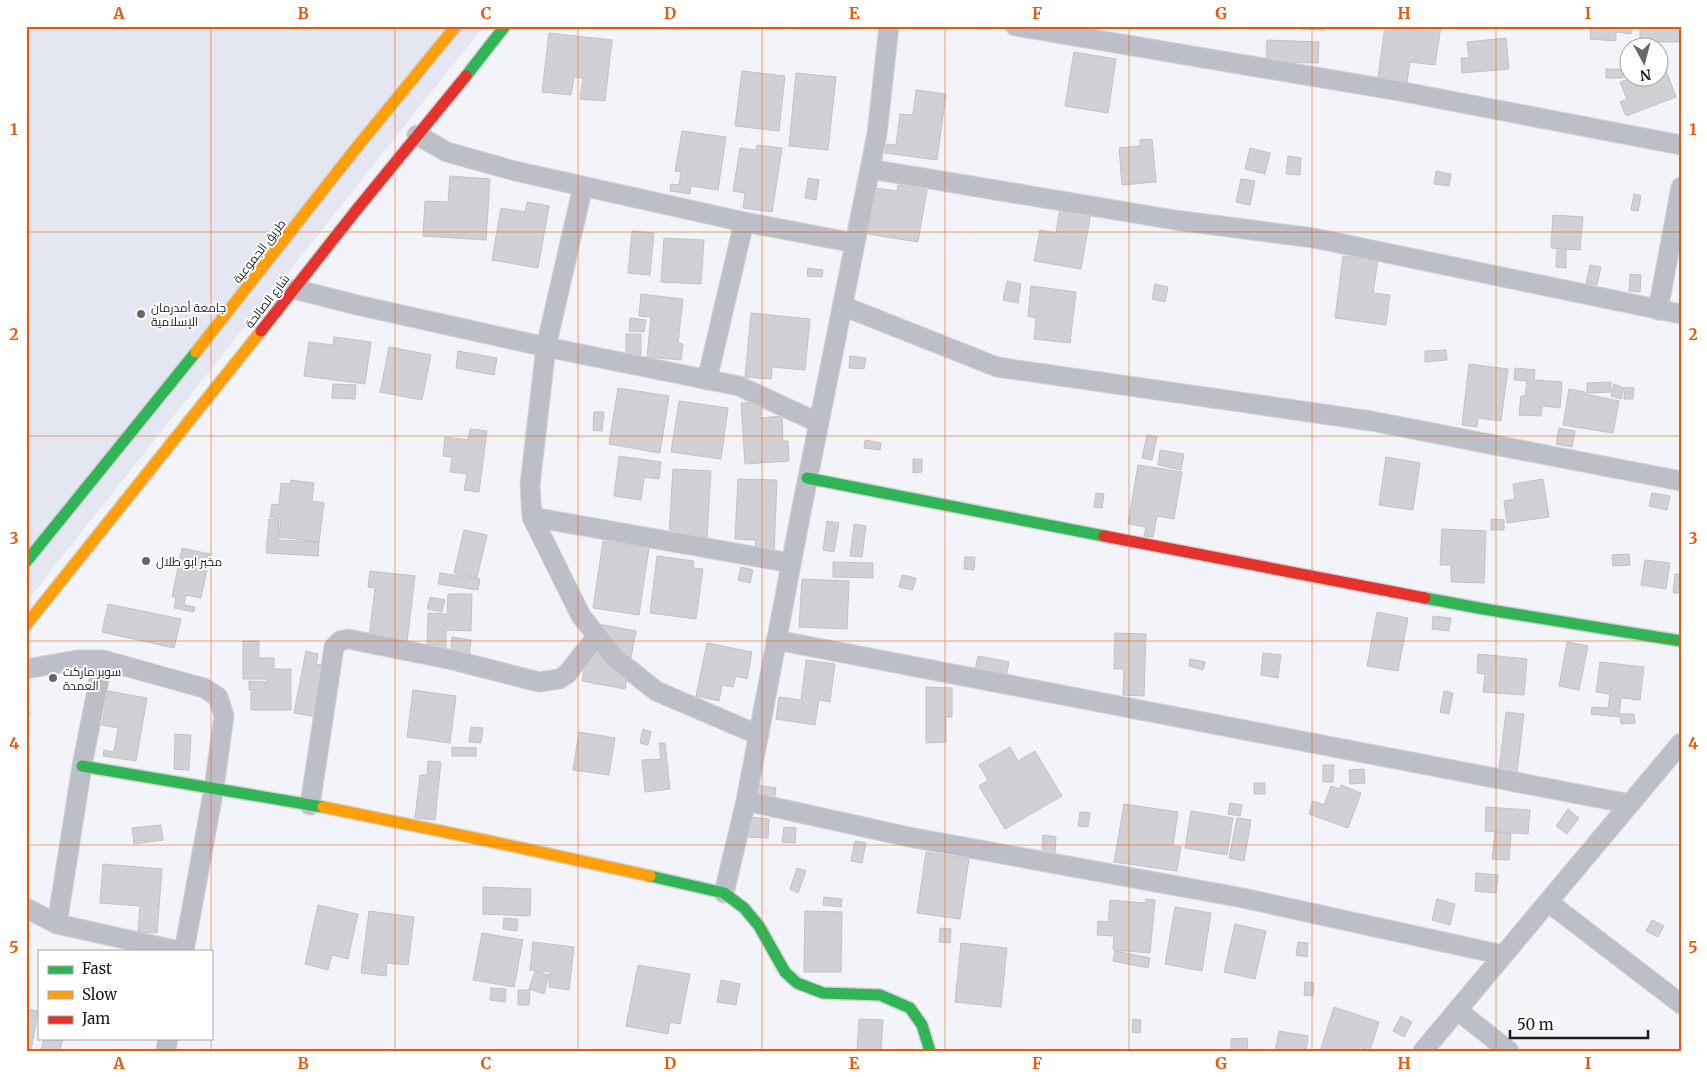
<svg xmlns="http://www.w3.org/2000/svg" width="1707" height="1077" viewBox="0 0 1707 1077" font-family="Merriweather,Cairo,serif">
<rect width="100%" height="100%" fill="#f3f4f9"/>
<!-- built -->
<path fill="#e4e7f2" d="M26,26H484L26,602Z"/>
<!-- building -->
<path fill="#d1d1d5" stroke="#c2c2c6" d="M656,26H676V29Z
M764,26H800V29Z
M1300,26H1325V30L1300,29Z
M1385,26H1441L1435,65L1410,62L1407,82L1378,78Z
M1591,26H1631V34L1616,32V41L1590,39Z
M1640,26H1681V42H1640Z
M549,33L612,40L605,101L580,99L583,78L574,77L571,95L542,92Z
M1506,38L1509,69L1462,73L1461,58H1469L1467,42Z
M1267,40L1319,42L1318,63L1266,62Z
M1074,52L1116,59L1108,113L1065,106Z
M1662,59L1676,97L1626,116L1620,102L1627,99L1620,82L1632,78H1660V60Z
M1606,69H1623V78H1606Z
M742,71L785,76L779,131L735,126Z
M796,73L836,77L828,150L789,146Z
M916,90L946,94L937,160L885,153L886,144L896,145L900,114L913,115Z
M682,131L726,137L718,190L691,186L690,194L670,191L671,184L679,185L681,172L675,171Z
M1152,139L1156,182L1122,185L1119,148L1140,146V140Z
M757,145L782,148L772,212L743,208L745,193L733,191L740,148L756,150Z
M1250,148L1270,153L1265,174L1245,169Z
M1288,156L1301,158L1300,175L1286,174Z
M1436,171L1451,174L1449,186L1434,184Z
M450,176L490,179L486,240L423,236L425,201L448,202Z
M808,178L819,180L816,200L805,198Z
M1241,179L1255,181L1250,205L1236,202Z
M898,185L927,190L918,242L868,234L876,188L897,191Z
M1634,194L1641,196L1638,211L1631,210Z
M527,202L549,206L538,268L492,260L501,208L525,212Z
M1061,202L1092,207L1081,269L1034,261L1040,230L1056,233Z
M1553,215L1583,217L1580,250L1551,248Z
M632,231L654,233L650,275L628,273Z
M664,238L704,240L701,284L661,282Z
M1557,250H1566V268L1556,267Z
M1343,256L1378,260L1373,293L1390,295L1386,325L1335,318Z
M1590,265L1601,267L1597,285L1586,283Z
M808,268L823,270L822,277L807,276Z
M1630,274L1641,275L1640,292L1629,291Z
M1007,281L1021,284L1018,303L1003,300Z
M1155,284L1168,287L1165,302L1152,299Z
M1031,286L1076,292L1070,343L1034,339L1036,318L1028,316Z
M641,294L683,299L678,343L683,344L681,360L647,357L651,317L639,316Z
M751,313L810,319L805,370L772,367L771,379L745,377Z
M630,318L646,320L644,332L629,331Z
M626,334H641V355H626Z
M334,337L371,342L365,384L304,376L309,342L333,345Z
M389,347L431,355L422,400L380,392Z
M1446,350L1447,360L1425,362V351Z
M458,351L497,358L494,375L456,368Z
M850,356L866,358L864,369L849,368Z
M1469,364L1508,369L1501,421L1478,418L1477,427L1462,425Z
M1515,368L1535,370L1534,380L1562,382L1560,408L1542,406L1541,416L1519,415L1521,396H1525L1527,381L1514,380Z
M1611,382V392L1587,393V383Z
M333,384L356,385L355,399L332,398Z
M1614,384L1624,388L1621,399L1611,396Z
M1625,387L1634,388L1633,399H1624Z
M618,388L669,396L660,453L609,444Z
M1569,389L1585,392V394L1619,401L1613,433L1563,425Z
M679,401L728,408L721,459L671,452Z
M761,402V418L782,416L783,441H788L789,461L745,464L741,403Z
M594,412H604L602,431L593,430Z
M1559,428L1575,431L1572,447L1556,444Z
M470,429L487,431L479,492L464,490L467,474L450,472L452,457L443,456L445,437L468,440Z
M1147,435L1157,437L1152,460L1142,458Z
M865,440L881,443L880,450L864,448Z
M1160,450L1184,454L1181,470L1158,465Z
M619,456L661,462L659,479L644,477L641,500L614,496Z
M1386,457L1420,463L1413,510L1379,505Z
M913,459H922V472L913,473Z
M1138,465L1182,472L1174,519L1157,516L1153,537L1144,536L1146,527L1128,524Z
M673,469L711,471L707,537L669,535Z
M738,479L777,480L774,554L755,553L756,540L735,539Z
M1543,479L1549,517L1507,523L1504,501L1515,499L1513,484Z
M291,480L314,483L312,501L324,503L319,542L279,537L281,519L270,517L272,504L279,505L281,483L290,484Z
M1096,493L1104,494L1102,508L1094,507Z
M1652,493L1670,496L1667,510L1649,506Z
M269,519L279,520L278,540L319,542L318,556L266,553Z
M1491,519L1504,520V530H1491Z
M827,521L839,523L834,552L823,550Z
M854,524L866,526L862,557L850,556Z
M1442,529L1486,531L1484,583L1451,582V565H1440Z
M464,530L487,535L477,578L454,573Z
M603,541L649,548L639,615L593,608Z
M182,548L210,554L201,598L186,595L184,605L195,607L194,612L174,608L176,597H172Z
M1629,554L1630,565L1613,566L1612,555Z
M657,556L694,561L693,568L703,569L696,619L650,613Z
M965,557H975L974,570L964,569Z
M1645,560L1670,563L1666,589L1641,585Z
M833,562L873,563V578L833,577Z
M741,567L753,570L750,583L738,580Z
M370,571L415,576L407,642L369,638L375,588L368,587Z
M440,573L480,579L478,590L438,584Z
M1675,574H1681V593H1673Z
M902,575L916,578L913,590L899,587Z
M802,579L849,581L847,629L799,627Z
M448,594H472L471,631L446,630V648H427L428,613L447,614Z
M430,597L445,600L442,612L427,609Z
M108,604L181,619L174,648L102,632Z
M1377,612L1408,618L1398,671L1367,666Z
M1433,616L1451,618L1449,631L1432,629Z
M593,623L636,631L625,689L582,681Z
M1115,633L1146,634L1144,696L1123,695L1124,669H1114Z
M452,637L471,640L469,657L450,655Z
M243,641H259V658H274V669H291V710H251V692H267V679H243Z
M1567,642L1588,646L1579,690L1559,686Z
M707,643L752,652L747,679L736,676L733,687L722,685L719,701L696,696Z
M306,651L318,654L316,664L328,666L317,717L294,713Z
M1263,653L1281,655L1278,678L1261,675Z
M1478,654L1527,659L1524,695L1483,692L1485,674L1477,673Z
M978,656L1009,662L1005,681L974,675Z
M1190,659L1205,662L1203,670L1189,666Z
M806,660L835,664L830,702L819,700L815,725L776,719L779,697L801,700Z
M1600,662L1644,667L1640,700L1621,698L1619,717L1591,714L1592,707L1608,708L1610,694L1596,692Z
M249,681L266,682L265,691L249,690Z
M926,687L952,688V717H946V742L926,743Z
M413,690L456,696L450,743L407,737Z
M108,691L147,698L136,761L103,756L104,750L114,752L118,728L102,725Z
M1444,691L1453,693L1449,714L1440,712Z
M26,711L30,712L26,726Z
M1506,712L1524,714L1517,772L1499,769Z
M1620,714H1634L1635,723L1621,724Z
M471,727L483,728L481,743L469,742Z
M643,729L651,732L648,745L640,743Z
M579,732L615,738L609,775L573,770Z
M175,734L191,735L189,770L174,769Z
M659,743H665L670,789L645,792L642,760L661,759Z
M452,747L476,748V756H452Z
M1010,747L1018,761L1035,751L1062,796L1005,829L979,786L988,780L979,765Z
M428,761L441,762L435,820L415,818L420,775H427Z
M1323,765H1334L1333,782H1323Z
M1364,769L1365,783L1350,784L1349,770Z
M1254,783H1265V794H1254Z
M757,785L776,788L774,802L755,799Z
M1341,785L1361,793L1348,828L1309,814L1313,801L1324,805L1331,786L1339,789Z
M1230,803L1242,805L1240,816L1228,814Z
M1124,804L1178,812L1173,846L1181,847L1177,871L1114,862Z
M1486,807L1530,810L1528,834L1485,831Z
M1568,809L1579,818L1567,834L1556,826Z
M1191,811L1233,818L1227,855L1185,848Z
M1080,812L1090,813L1088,827L1078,826Z
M749,817L769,819L768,838L747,837Z
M1237,818L1251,820L1244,861L1229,858Z
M161,825L163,840L134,844L132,828Z
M784,827L796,828L795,843L782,842Z
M1495,832L1511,834L1509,860L1492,859Z
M1043,835L1056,837L1055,853L1042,852Z
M855,841L866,843L862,863L851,861Z
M926,852L969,859L960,919L917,913Z
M103,864L162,869L157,933L138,932L140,906L100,903Z
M797,868L806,871L798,893L790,889Z
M1476,873L1498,875L1496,893L1475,891Z
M483,887L531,889L530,916L483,914Z
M824,897L842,899L841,907L823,905Z
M1146,899L1155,900L1150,953L1113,950L1114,936L1097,935L1098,921L1108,922L1110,900L1145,903Z
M1437,899L1455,904L1450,925L1432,920Z
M318,905L358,914L348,959L332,955L328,970L305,964Z
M1175,907L1211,913L1202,971L1165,964Z
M369,911L414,917L408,965L387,963L386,976L361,973Z
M805,911L842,912L841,972H804Z
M504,918L518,919L517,931L503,929Z
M1652,920L1664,926L1658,937L1646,931Z
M1235,924L1266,931L1255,979L1224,972Z
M940,928L951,929L950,943L939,942Z
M26,933L30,934L26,949Z
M482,933L523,940L514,987L473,980Z
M533,942L574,947L569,990L549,987L550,972L530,970Z
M1298,942L1308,943L1307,957L1296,955Z
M961,943L1007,948L1001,1007L955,1002Z
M1115,951L1150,958L1148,968L1113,961Z
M638,965L690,974L680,1024L670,1022L668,1034L626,1026Z
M535,971L549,975L544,994L529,989Z
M721,980L740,984L736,1005L717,1002Z
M1305,982L1314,983L1313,996L1304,995Z
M491,988L506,989L505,1002L490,1000Z
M518,990H530L529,1005H518Z
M1334,1007L1379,1022L1370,1051L1359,1047L1358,1051H1320Z
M26,1009L38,1011L31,1051H26Z
M1401,1016L1412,1022L1404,1037L1393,1031Z
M859,1019L883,1020L881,1051H857Z
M1133,1019L1141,1020L1140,1033L1132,1032Z
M1279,1031L1308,1036L1306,1051H1275Z
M44,1038H63L60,1051H41Z
M1247,1038L1248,1051H1231V1039Z"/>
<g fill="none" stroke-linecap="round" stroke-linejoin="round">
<defs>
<path id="street" d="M1015,26L1399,91L1681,145
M417,135L447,152L515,171L744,222L855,243
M870,169L1175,220L1314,238L1681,314
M583,186L546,347L530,485L532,517L581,616L615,658L656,691L759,735
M294,289L357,305L546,347L739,386L819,423
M843,306L997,367L1371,421L1681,481
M1658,310L1681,187
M707,380L744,222
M532,517L791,563
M776,640L1630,804
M26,669L77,660H103L204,688L218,697L224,716L214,788L184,951
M746,801L909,837L1243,898L1503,955
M310,805L334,647L340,641L348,639L453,660L539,682L559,679L567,674L597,636
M724,893L746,801L801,512L877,134L889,26
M1548,902L1681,1004
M26,908L57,924L179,951
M57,924L82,766L103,660
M1457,1010L1509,1051
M166,1051L168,1038
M1423,1051L1681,743"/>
<path id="fast" d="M466,76L505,26
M807,478L1104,536
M26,562L196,352
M1425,598L1484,609L1681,641
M82,766L323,807
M650,876L724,893L744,908L759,926L785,972L797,983L823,993L880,995L910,1008L922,1025L930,1051"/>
<path id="slow" d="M196,352L353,152L456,26
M26,625L261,331
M323,807L484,840L650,876"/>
<path id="jam" d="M261,331L358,208L466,76
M1104,536L1425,598"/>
</defs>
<!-- street casing -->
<use href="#street" stroke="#d1d2d5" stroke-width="21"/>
<!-- fast casing -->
<use href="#fast" stroke="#d1d2d5" stroke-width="14"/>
<!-- slow casing -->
<use href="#slow" stroke="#d1d2d5" stroke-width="14"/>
<!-- jam casing -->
<use href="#jam" stroke="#d1d2d5" stroke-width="14"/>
<!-- street -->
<use href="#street" stroke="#bcbec8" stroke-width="19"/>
<!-- fast -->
<use href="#fast" stroke="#30b455" stroke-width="11"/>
<!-- slow -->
<use href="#slow" stroke="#ff9f0a" stroke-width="11"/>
<!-- jam -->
<use href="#jam" stroke="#e5322d" stroke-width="11"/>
</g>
<!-- grid -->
<path fill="none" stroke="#e8590c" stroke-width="1" stroke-opacity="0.55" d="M211,26V951M395,26V1051M578,26V1051M762,26V1051M945,26V1051M1129,26V1051M1312,26V1051M1496,26V1051M26,232H1681M26,436H1681M26,641H1681M26,845H1681M211,1038V1051"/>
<!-- markers -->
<g fill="#65676b" stroke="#fff" stroke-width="2">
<circle cx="141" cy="314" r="5"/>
<circle cx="146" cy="561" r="5"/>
<circle cx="53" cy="678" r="5"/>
</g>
<g text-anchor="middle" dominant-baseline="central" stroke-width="4" stroke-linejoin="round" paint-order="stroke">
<!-- street labels -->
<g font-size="12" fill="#191b1e" stroke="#fff">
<text transform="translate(259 251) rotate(-52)">طريق الجموعية</text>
<text transform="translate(267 301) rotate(-52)">شارع الصالحة</text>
</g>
<!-- poi labels -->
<g font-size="12" fill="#191b1e" stroke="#fff" text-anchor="start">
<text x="151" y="307">جامعة أمدرمان<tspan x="151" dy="14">الإسلامية</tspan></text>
<text x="156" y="561">مخبر ابو طلال</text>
<text x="63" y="671">سوبر ماركت<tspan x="63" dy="14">العمدة</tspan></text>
</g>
</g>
<!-- border -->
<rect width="1707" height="1077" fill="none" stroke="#ffffff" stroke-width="55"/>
<!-- legend -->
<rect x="38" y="950" width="175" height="90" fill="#ffffff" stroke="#a3a4a5"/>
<rect x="48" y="966" width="25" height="8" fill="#30b455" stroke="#a3a4a5"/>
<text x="82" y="974" font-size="15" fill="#191b1e">Fast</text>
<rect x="48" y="991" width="25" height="8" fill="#ff9f0a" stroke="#a3a4a5"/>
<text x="82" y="1000" font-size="15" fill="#191b1e">Slow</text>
<rect x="48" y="1016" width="25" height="8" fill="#e5322d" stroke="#a3a4a5"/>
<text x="82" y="1024" font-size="15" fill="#191b1e">Jam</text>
<!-- north arrow -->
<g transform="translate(1644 62) rotate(173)"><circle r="24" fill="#ffffff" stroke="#a3a4a5"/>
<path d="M0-4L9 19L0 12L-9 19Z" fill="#65676b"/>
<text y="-8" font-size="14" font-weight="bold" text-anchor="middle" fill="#191b1e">N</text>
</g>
<!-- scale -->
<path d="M1510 1030v8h138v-8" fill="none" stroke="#191b1e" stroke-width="2.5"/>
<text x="1517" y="1030" font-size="15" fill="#191b1e" stroke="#ffffff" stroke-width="4" paint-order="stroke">50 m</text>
<rect x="28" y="28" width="1652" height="1022" fill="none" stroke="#e8590c" stroke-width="2"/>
<g font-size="16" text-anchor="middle" font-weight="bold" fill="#e8590c">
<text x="119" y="19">A</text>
<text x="303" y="19">B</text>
<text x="486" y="19">C</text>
<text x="670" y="19">D</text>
<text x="854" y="19">E</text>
<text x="1037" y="19">F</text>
<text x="1221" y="19">G</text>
<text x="1404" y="19">H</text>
<text x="1588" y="19">I</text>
<text x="14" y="135">1</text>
<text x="1693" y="135">1</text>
<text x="14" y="340">2</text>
<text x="1693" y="340">2</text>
<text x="14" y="544">3</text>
<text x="1693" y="544">3</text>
<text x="14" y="749">4</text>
<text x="1693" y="749">4</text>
<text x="14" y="953">5</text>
<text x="1693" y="953">5</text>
<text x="119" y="1069">A</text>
<text x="303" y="1069">B</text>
<text x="486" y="1069">C</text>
<text x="670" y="1069">D</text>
<text x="854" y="1069">E</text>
<text x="1037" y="1069">F</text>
<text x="1221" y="1069">G</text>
<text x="1404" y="1069">H</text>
<text x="1588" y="1069">I</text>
</g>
</svg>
